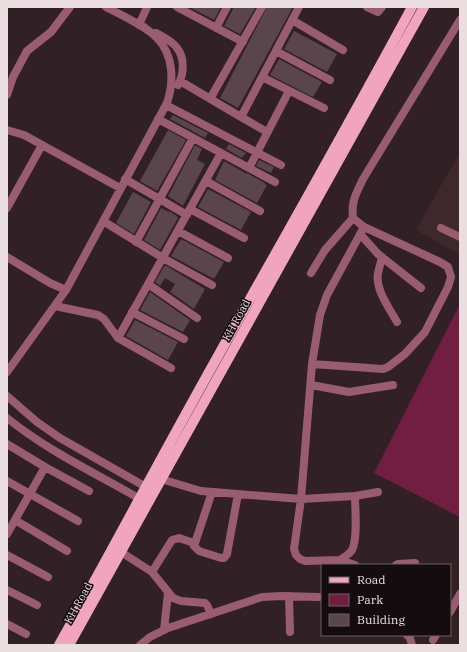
<svg xmlns="http://www.w3.org/2000/svg" width="467" height="652" viewBox="0 0 467 652" font-family="'IBM Plex Serif',serif">
<rect width="100%" height="100%" fill="#312026"/>
<!-- built -->
<path fill="#3f272e" d="M460,152V255L416,230Z"/>
<!-- green -->
<path fill="#721e42" d="M460,304V517L374,473Z"/>
<!-- building -->
<path fill="#59454b" d="M189,7H221L214,20Z
M234,7H256L240,34L224,26Z
M267,7H293L238,108L220,98Z
M294,31L337,54L327,72L284,49Z
M279,59L322,82L313,97L270,75Z
M173,115L208,133L205,138L170,119Z
M168,130L186,140L157,191L140,181Z
M229,144L246,153L242,158L226,149Z
M195,145L202,149L197,160L205,164L183,206L168,196Z
M259,160L274,167L271,173L256,166Z
M224,161L247,174V173L265,183V184L267,185L257,203L215,180Z
M208,189L251,212L241,230L198,207Z
M133,192L151,202L134,234L116,223Z
M161,208L169,212V211L177,216V217L178,218L160,250L144,240Z
M181,239L224,262L214,279L171,256Z
M165,265L205,289L194,309L170,292L175,284L165,278L160,286L155,282Z
M150,292L190,320L183,332L140,310Z
M135,320L178,342L168,360L126,336Z"/>
<g fill="none" stroke-linecap="round" stroke-linejoin="round">
<!-- minor -->
<path stroke="#995c71" stroke-width="8" d="M177,7L243,42
M367,7L378,12L382,7
M292,20L343,50
M144,27L139,25L147,7
M216,28L227,7
M156,33C163,37 172,41 177,48C185,58 184,74 178,85
M276,51L330,80
M262,77L324,108
M180,81L241,117L299,7
M7,95L13,77L27,51L51,32L70,7
M210,99L262,7
M166,105L281,165
M241,117L267,132
M158,119L275,182
M7,130L24,135L120,188
M249,168L289,91
M125,179L187,215
M206,181L260,211
M7,208L42,145
M190,209L244,238
M103,221L163,258L212,285
M441,228L460,237
M178,231L228,258
M360,234L378,254L421,288
M136,242L193,138
M7,257L50,283L66,290
M382,257C381,262 379,268 378,273C375,289 389,308 397,322
M311,273L325,250L353,218
M148,284L197,318
M55,306L98,315L104,319L118,338
M132,312L184,339
M312,364L383,369L388,367L405,354L425,332L448,287L451,277L448,267L440,262L364,227L353,218C351,201 356,194 363,179L460,20
M171,368L118,338L221,153
M7,372L66,290L167,103C174,82 174,55 157,38C146,26 121,15 106,7
M311,385L349,392L393,385
M7,396L37,422L60,438L146,487
M7,418C48,451 95,473 140,499
M7,444L45,467L7,534
M45,467L89,491
M161,479L201,491L301,499L355,496L378,492
M7,481L78,521
M212,492L194,546L199,551L221,558H224L227,554L238,494
M15,520L67,551
M121,552L152,572L173,598L181,601L205,603L207,605L211,614
M7,555L48,577
M340,560C344,557 350,554 352,550C358,539 355,508 355,496
M355,565L340,560L305,561L300,559L296,555L294,549L301,499L312,364L320,315L327,295L364,227
M396,565L398,564L415,563
M152,572L172,540L179,538L194,543
M7,590L37,605
M289,596L290,632
M450,612L460,594
M7,624L26,634
M164,630L168,593
M407,635L410,638L412,645
M433,640L436,635
M140,645L150,637L168,628L262,597L282,596L319,597"/>
<!-- major -->
<path stroke="#f1a4bd" stroke-width="10" d="M59,645C113,549 164,452 218,356C283,240 349,124 412,7
M69,645L424,7"/>
</g>
<g text-anchor="middle" dominant-baseline="central" stroke-width="3" stroke-linejoin="round" paint-order="stroke">
<!-- street labels -->
<g font-size="11" fill="#eadee1" stroke="#140c0f">
<text transform="translate(236 320) rotate(-61)">KH Road</text>
<text transform="translate(78 603) rotate(-61)">KH Road</text>
</g>
</g>
<!-- border -->
<rect width="467" height="652" fill="none" stroke="#eadee1" stroke-width="16"/>
<!-- legend -->
<rect x="321" y="564" width="130" height="72" fill="#140c0f" stroke="#6a6063"/>
<rect x="329" y="577" width="20" height="6" fill="#f1a4bd" stroke="#6a6063"/>
<text x="357" y="584" font-size="12" fill="#eadee1">Road</text>
<rect x="329" y="594" width="20" height="12" fill="#721e42" stroke="#6a6063"/>
<text x="357" y="604" font-size="12" fill="#eadee1">Park</text>
<rect x="329" y="614" width="20" height="12" fill="#59454b" stroke="#6a6063"/>
<text x="357" y="624" font-size="12" fill="#eadee1">Building</text>
</svg>
